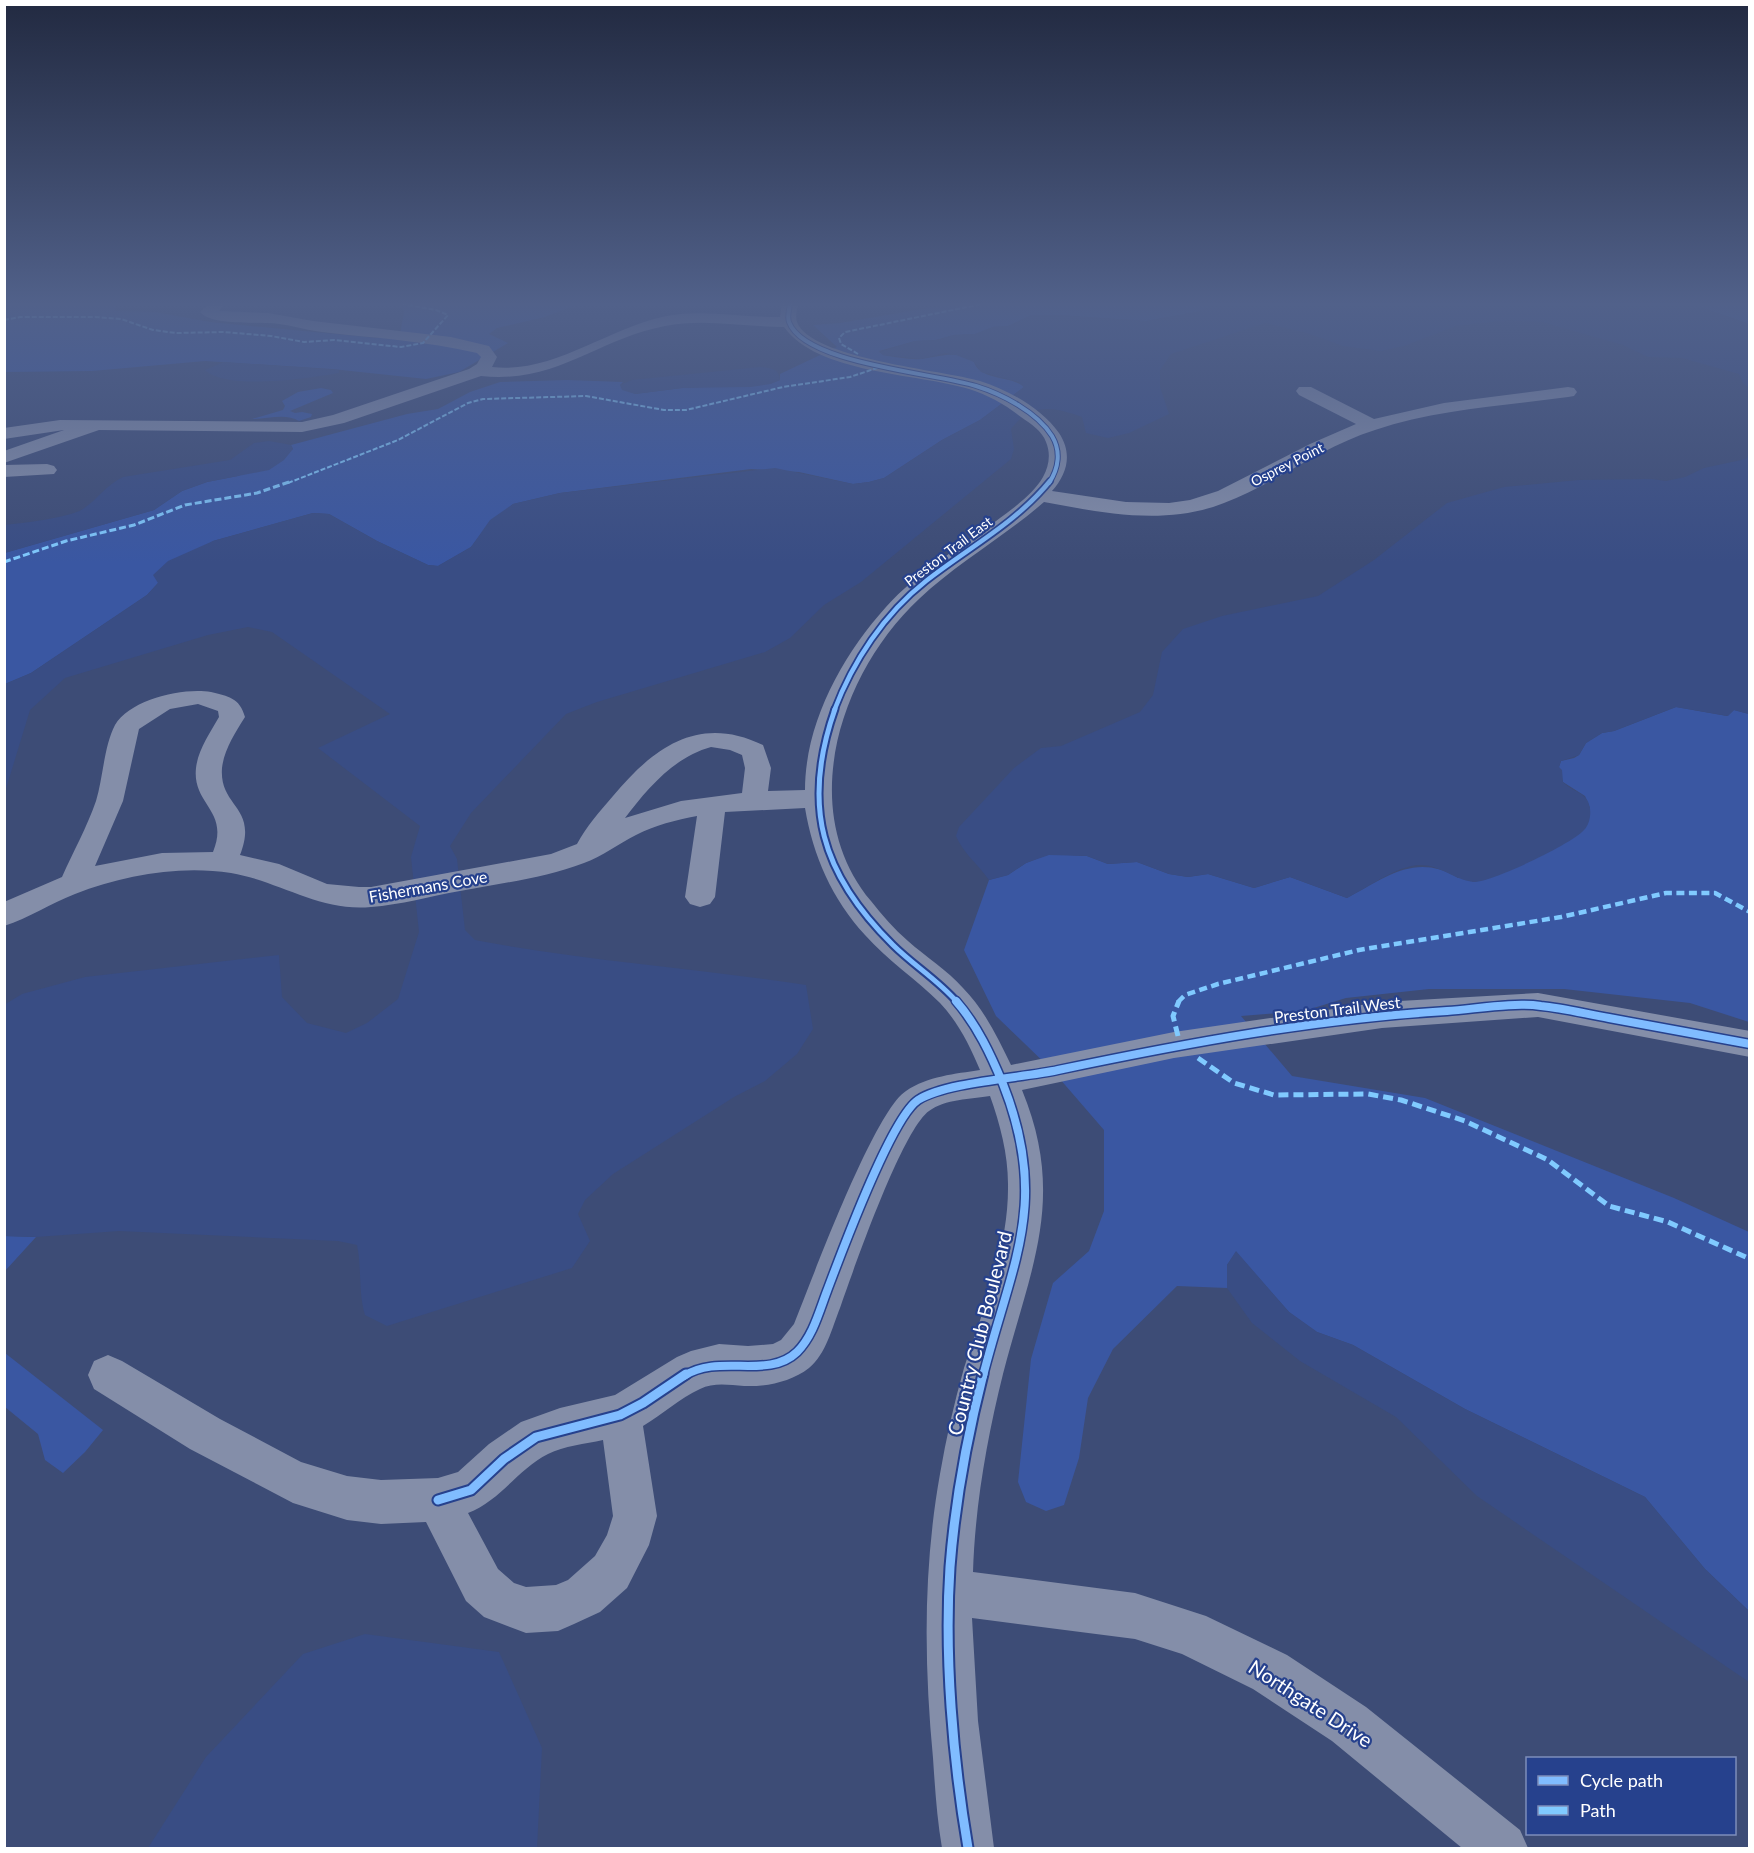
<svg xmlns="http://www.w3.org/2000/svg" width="1754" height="1853" viewBox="0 0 1754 1853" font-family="Lato,sans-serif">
<rect width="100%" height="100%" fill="#3d4c76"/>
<!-- green -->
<path fill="#3a57a2" d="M4,304H116L115,311L155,312L210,322L377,338L400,335L404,311L402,308L391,304H578L545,317L497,328L489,334L508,343L459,372L426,379L332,369L205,361L92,371L6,372L4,371Z
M952,304H1218L1196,312L1146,321L1058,315H1032L1008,326L993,327L975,334L954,335L936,340L915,341L879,351L883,355C896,357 910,360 922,359C942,356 956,350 974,362C980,381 1011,375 1024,387L980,420L942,440L884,478L869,482L853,484L799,472L751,469L560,493L513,504L481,534L471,547L438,566L428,565L377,541L329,514L313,513L213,541L158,583L147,595L31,673L5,684L4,553L154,510L182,491L207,482L238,476L293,449L291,445L407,414L438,409L470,392L500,382L567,380L623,382L620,385L635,394L682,388L770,384L780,380V374L837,347L813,325L840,323Z
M1692,304H1749V324Z
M321,388L331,390L333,393L290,411L295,413L302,412L312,414L311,417L299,421C286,413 268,419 252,419L283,410L285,406L282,401L298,392Z
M1676,707L1727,716L1734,710L1749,714V1022L1690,1003L1564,989H1429L1346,998L1304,1011L1241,1016L1292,1076L1425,1098L1674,1198L1749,1232V1611L1705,1569L1645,1497L1465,1409L1353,1345L1317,1332L1289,1312L1236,1252L1227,1265V1288L1177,1286L1113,1349L1088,1398L1079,1458L1064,1505L1046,1511L1026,1502L1018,1482L1031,1359L1053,1283L1089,1251L1104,1211V1130L1053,1071L996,1016L964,950L989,880L1008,875L1026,863L1049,854L1087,856L1108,864L1137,862L1169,874L1188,877L1208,874L1254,888L1290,877L1347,898C1385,878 1416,852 1458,878L1590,808L1585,796L1563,782L1559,767L1561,761L1574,758L1579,755L1586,743L1602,733L1614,731Z
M5,1236L36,1237L5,1271Z
M5,1353L103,1430L85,1452L63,1473L45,1460L38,1434L5,1407Z"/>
<!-- water -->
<path fill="#394d84" d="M1218,304H1692L1749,324V388L1743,383L1739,374L1682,358L1648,357L1623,345L1542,322L1508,320L1456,326L1404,346L1381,351L1343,346L1307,333L1265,323L1171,354L1160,370V387L1169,414L1129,433L1108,438L1086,433L1082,417C1054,407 1031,402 1011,429L1014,449L1011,459L861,582L824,605L790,638L765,652L597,702L566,714L471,813L450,846L457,859L465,930L475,940C585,961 696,968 806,985L813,1029L797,1054L765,1081L734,1097L613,1174L585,1200L578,1214L590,1241L572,1268L387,1326L365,1315C358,1292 362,1268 357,1245L338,1241L119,1231L36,1237L5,1236L4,1005L22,994L85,977L279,955L282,997L307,1023L346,1033L367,1023L398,999L419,932L411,857L420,826L318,748L390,714L272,632L248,627L208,635L65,678L30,710L5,792V684L31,673L147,595L158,583L153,575L168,561L213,541L313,513L329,514L377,541L428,565L438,566L471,547L490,520L513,504L560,493L775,468L853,484L869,482L884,478L942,440L980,420L1024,387L1018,382L981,372L974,362L956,355L945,353L921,359L883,355L879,352L915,341L936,340L954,335L975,334L993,327L1008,326L1032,315H1058L1146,321L1196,312Z
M224,362L339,370V373C309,378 227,391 205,370Z
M760,367C770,368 779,368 780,380L770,384L751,387L682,388L635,394L622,390L620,385L632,380Z
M269,441L291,445L293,449L284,460L269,470L207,482L182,491L154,510L5,553V525C23,523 68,518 83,509C98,499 106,485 123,477L230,460L254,443Z
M1749,454V714L1734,710L1728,716L1676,707L1614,731L1602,733L1586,743L1579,755L1561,761L1559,767L1562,770L1563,782C1573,793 1588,791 1590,809C1591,816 1589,825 1584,830C1572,844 1490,883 1473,882C1450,879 1435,859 1408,867C1391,871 1364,889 1347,898L1290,877L1254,888L1208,874L1188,877L1169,874L1137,862L1108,864L1087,856L1049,855L1026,863L1008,875L989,880C978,864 963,853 956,836L959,827L1014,768L1041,748L1061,746L1140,712L1153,695L1162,652L1183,629L1222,616L1318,596L1374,560L1447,503L1504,487L1579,480L1651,479L1666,481L1685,477L1704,468L1746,459Z
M1236,1251L1289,1312L1317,1332L1353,1345L1465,1409L1645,1497L1705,1569L1749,1611V1682L1477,1496L1396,1417L1300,1361L1252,1323L1227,1288V1265Z
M365,1634L499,1652L542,1748L537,1848H148L206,1757L303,1654Z"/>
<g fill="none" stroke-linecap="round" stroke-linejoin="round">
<!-- minor -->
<path fill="#848ea9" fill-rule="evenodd" d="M208,304H225L219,311L268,313L313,321L451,337L489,346L497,357L492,367C552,374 605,330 662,317C701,308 741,318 780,317L782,304H798C797,310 795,316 797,322C811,359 943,370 980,381C1009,390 1042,409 1059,433C1073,454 1067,474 1052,491L1126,502L1169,503L1190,500L1218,491L1310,444L1356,424L1299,395L1296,391L1299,387H1311L1374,419L1444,403L1568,387L1574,388L1577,392L1574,396L1568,397C1504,406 1437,409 1375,430C1321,447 1276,483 1224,503C1166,526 1102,513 1044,502C1004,537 957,563 919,599C840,673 795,810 871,901C882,915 894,929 908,941C926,957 947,970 963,988C984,1009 998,1038 1011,1065L1174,1032L1382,1002L1538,993L1750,1031V1057L1538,1017L1382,1028L1174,1058L1022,1090C1067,1199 1030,1269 1003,1374C987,1438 975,1506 973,1572L1135,1593L1206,1616L1287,1655L1366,1707L1520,1830L1528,1848H1462L1332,1741L1253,1689L1182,1654L1135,1639L972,1618L978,1721L994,1848H942C937,1819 935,1788 933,1758C924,1663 923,1569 940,1474C946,1439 954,1403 964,1368C983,1309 1009,1248 1008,1184C1008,1154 1000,1124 990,1096C971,1099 945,1099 929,1111C902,1130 853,1271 840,1308C832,1328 826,1354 809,1368C791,1382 766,1387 744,1386C729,1385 714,1382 700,1389C680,1398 662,1415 643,1426L657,1516L649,1545L627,1588L600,1612L574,1624L558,1631L526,1633L484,1617L466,1601L426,1522L381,1524L347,1520L293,1503L190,1449L94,1389L88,1375L94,1361L108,1355L122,1361L220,1419L301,1462L347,1476L381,1480L438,1478L458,1472L489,1444L521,1422L560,1408L615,1395L677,1357L691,1351L719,1344L748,1346L773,1344L781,1340L794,1324C811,1282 874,1111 906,1091C928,1076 955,1074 980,1070C970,1046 958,1022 940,1003C916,979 887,960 865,935C832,899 813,856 805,808L725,812L715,897L710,904L700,907L690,904L685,897L697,816C676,820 655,825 636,835C618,844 603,856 584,863C545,878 502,883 460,891C431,896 400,905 371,907C320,912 279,881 231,873C180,865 123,875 75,894C51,903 29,918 4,926V902L62,877C73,852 87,827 96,801C103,778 104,746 115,725C130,699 184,687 211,692C228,696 240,698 245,717C235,733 224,750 222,768C219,808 259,806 240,855L279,864L327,884L359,887H371L551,854L577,844C586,827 600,811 613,796C654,747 699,714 763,745L771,768L768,791L805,790C805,723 842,656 886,607C918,571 962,547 1000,518C1015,507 1034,493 1043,477C1049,466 1051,454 1046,442C1042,431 1031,424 1021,417C1006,405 988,395 969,389C916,373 818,374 784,327C744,327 704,318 665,326C597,339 557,384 481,376L344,423L302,432L99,430L4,463V451L64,430L4,439V428L60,420L302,422L333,415L469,369L477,364L481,357L477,353C426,341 374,338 322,332C304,330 285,323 267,323C251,322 211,325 200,312ZM198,704L218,711L219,717C210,733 198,750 196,768C192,805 230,810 213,852L162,853L95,866L123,801L139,729L170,709ZM711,747L730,750L742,755L745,768L742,793L681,801L625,818C647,789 674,757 711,747ZM603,1440L613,1516L607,1535L595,1556L568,1580L556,1585L526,1587L514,1583L498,1569L468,1513C500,1501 518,1469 548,1454C564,1446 585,1444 603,1440Z
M47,464L54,466L57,470L54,474L4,477V465Z"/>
<!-- quiet-far3 -->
<path stroke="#80caff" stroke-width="2" stroke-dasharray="5 2" stroke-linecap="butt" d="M4,320L20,317H95L121,319L153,330L176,333L224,332L271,336L304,342L334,340L401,347L423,343L448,315L436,310L403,304
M858,354L841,344L839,338L845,332L982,304
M288,483L398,440L468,403L483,399L586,396L664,410H686L783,387L850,377L880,367"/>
<!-- quiet-far2 -->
<path stroke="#80caff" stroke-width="3" stroke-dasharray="7 3" stroke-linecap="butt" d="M4,562L66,541L134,525L185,505L257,493L292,481"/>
<!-- quiet-far1 -->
<path stroke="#80caff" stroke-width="4.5" stroke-dasharray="8 4.5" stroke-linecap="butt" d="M1178,1002L1185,995L1218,984L1359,950L1561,917L1666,893H1715L1750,912"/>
<!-- quiet -->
<path stroke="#80caff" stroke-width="5" stroke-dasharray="10 5" stroke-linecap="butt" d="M1178,1036L1173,1016L1179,1001
M1198,1058L1234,1083L1274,1095L1368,1094L1401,1100L1465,1121L1548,1160L1609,1206L1668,1222L1750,1259"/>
<defs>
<path id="cycleway-far4" d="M790,304C789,310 787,317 789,322C804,364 936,373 976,386C1002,394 1037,412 1052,436C1061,451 1059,468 1049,483"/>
<path id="cycleway-far3" d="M834,711C853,661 884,614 926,581C968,548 1016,523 1050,481"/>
<path id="cycleway-far2" d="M835,709C801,805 821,874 893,945C913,965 938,980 957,1002"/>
<path id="cycleway-far1" d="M956,1001C977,1025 991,1055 1003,1084C1050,1203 1012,1262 983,1376
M684,1376C719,1353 768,1380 797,1352C813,1336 819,1312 827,1291C841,1254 891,1118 918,1100C946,1082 1022,1078 1058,1070C1187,1043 1316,1019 1447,1011C1476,1009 1513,1002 1541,1006C1563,1008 1586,1014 1609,1018C1656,1027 1703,1035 1750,1044"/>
<path id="cycleway" d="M438,1500L471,1490L504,1459L536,1437L620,1415L643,1403L686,1374
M968,1848C953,1760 944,1656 950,1567C955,1502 967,1437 983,1374"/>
</defs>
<!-- cycleway-far4 casing -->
<use href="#cycleway-far4" stroke="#26418d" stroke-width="6"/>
<!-- cycleway-far3 casing -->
<use href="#cycleway-far3" stroke="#26418d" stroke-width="8"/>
<!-- cycleway-far2 casing -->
<use href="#cycleway-far2" stroke="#26418d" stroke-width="9"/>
<!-- cycleway-far1 casing -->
<use href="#cycleway-far1" stroke="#26418d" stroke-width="11"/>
<!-- cycleway casing -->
<use href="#cycleway" stroke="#26418d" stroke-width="13"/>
<!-- cycleway-far4 -->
<use href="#cycleway-far4" stroke="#80bcff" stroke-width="4"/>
<!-- cycleway-far3 -->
<use href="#cycleway-far3" stroke="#80bcff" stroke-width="4.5"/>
<!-- cycleway-far2 -->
<use href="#cycleway-far2" stroke="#80bcff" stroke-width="5"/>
<!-- cycleway-far1 -->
<use href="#cycleway-far1" stroke="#80bcff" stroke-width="8"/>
<!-- cycleway -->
<use href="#cycleway" stroke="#80bcff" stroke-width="9"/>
</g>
<!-- sky -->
<linearGradient id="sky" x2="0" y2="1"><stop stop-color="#222a41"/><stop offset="0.54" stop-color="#51618a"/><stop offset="1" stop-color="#51618a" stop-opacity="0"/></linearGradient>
<rect width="1754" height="563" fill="url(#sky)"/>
<g text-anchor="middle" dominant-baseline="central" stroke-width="4.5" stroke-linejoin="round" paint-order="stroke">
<!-- far-street labels -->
<g font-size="14" fill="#fff" stroke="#26418d">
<text transform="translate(1287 464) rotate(-27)">Osprey Point</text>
<text transform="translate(948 551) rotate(-37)">Preston Trail East</text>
</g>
<!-- street labels -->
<g font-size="16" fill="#fff" stroke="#26418d">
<text transform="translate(428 886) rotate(-10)">Fishermans Cove</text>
<text transform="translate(1337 1009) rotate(-7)">Preston Trail West</text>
</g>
<!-- near-street labels -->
<g font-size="20" fill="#fff" stroke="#26418d">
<text transform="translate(979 1333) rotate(-76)">Country Club Boulevard</text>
<text transform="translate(1311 1703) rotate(33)">Northgate Drive</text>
</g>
</g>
<!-- border -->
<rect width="1754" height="1853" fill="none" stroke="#ffffff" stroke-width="12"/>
<!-- legend -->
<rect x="1526" y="1757" width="210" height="78" fill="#26418d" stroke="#7d8dbb" stroke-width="1.5"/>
<rect x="1538" y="1776" width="30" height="9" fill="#80bcff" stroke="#7d8dbb" stroke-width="1.5"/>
<text x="1580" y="1787" font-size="18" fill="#ffffff">Cycle path</text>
<rect x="1538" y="1806" width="30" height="9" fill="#80caff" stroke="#7d8dbb" stroke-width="1.5"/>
<text x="1580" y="1817" font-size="18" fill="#ffffff">Path</text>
</svg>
